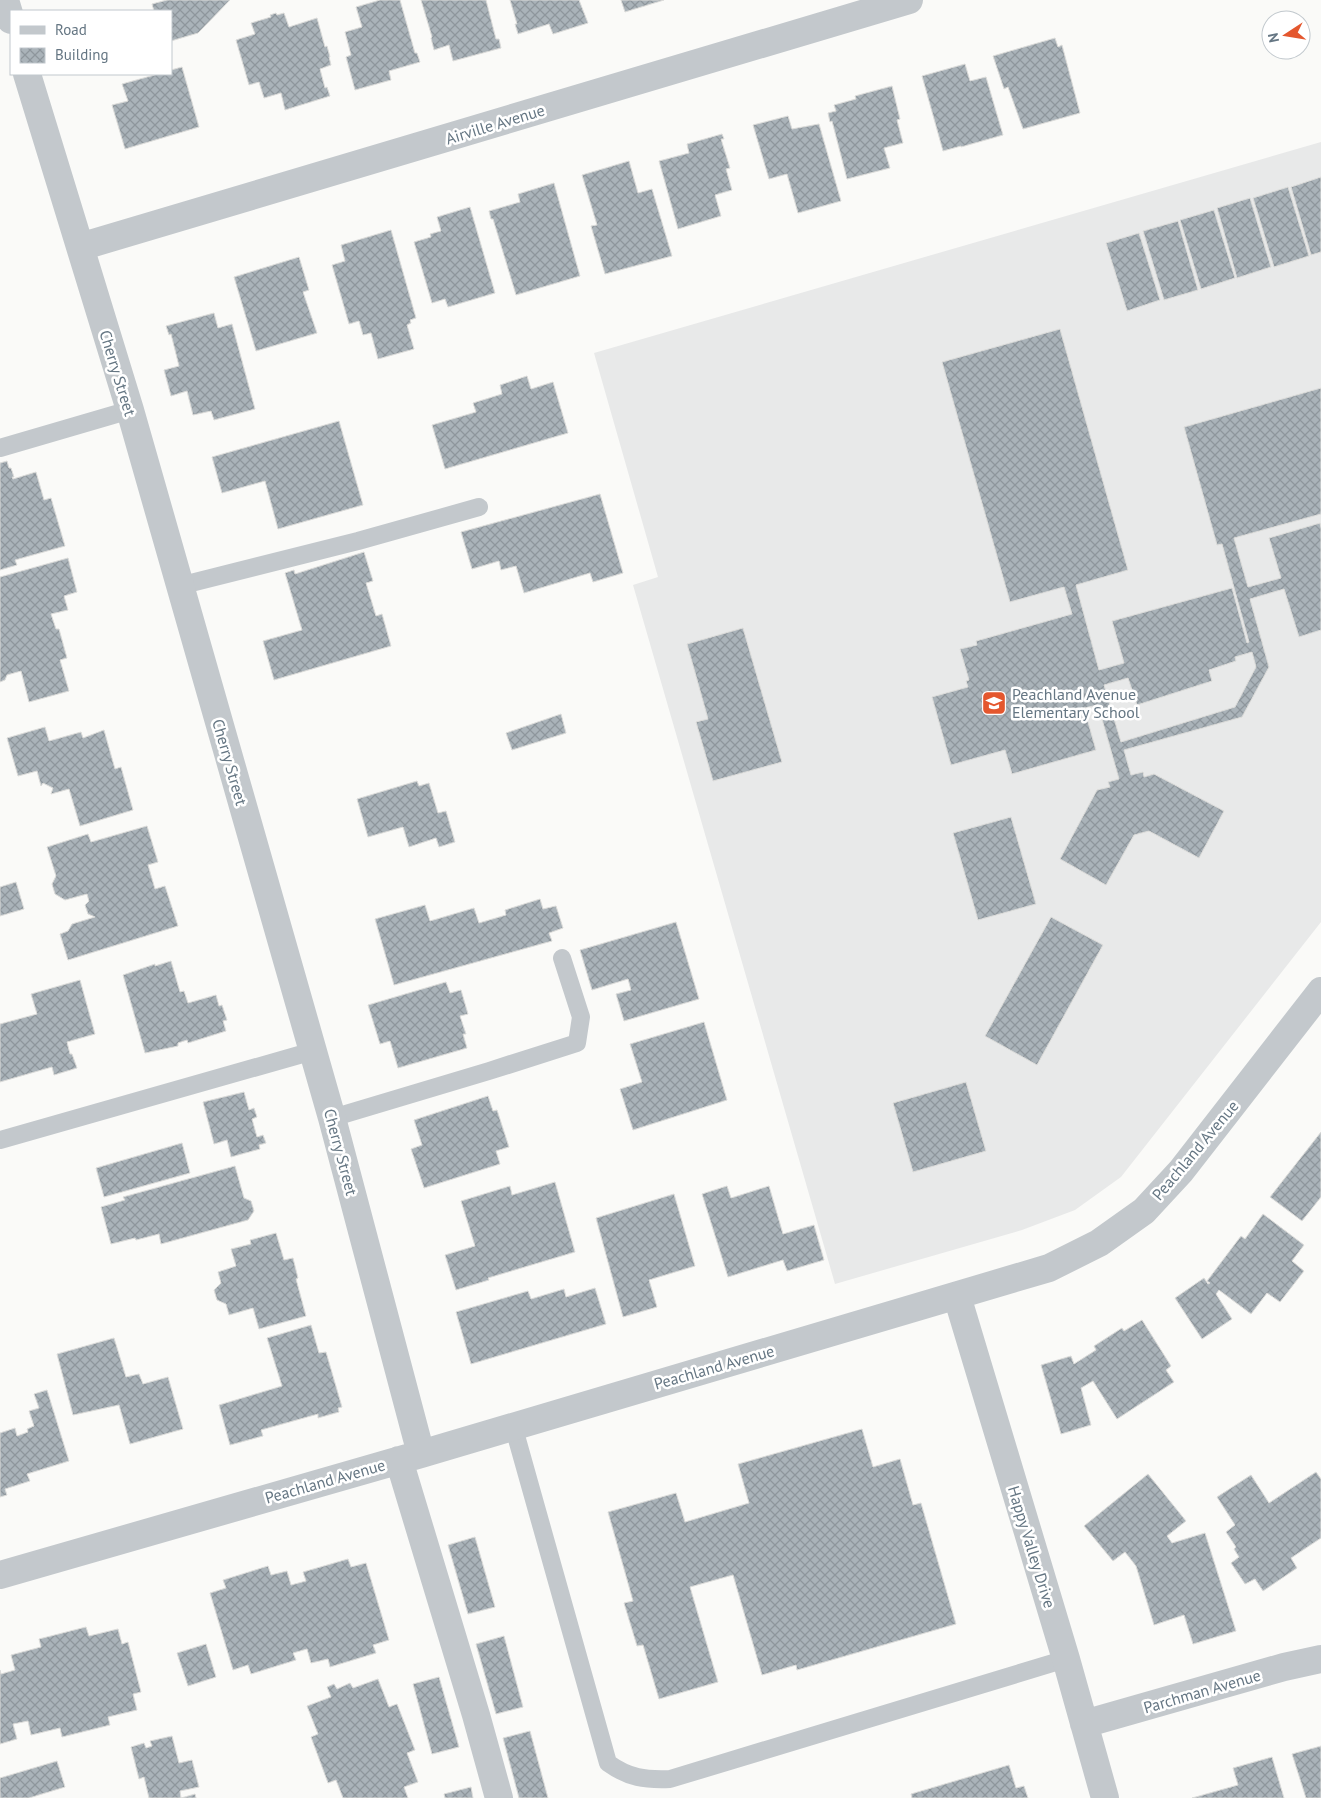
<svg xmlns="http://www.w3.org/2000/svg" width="1321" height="1798" viewBox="0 0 1321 1798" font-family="'PT Sans',sans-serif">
<defs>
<pattern id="building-cross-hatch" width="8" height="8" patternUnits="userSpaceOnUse" patternTransform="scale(1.25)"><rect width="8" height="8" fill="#aab3b9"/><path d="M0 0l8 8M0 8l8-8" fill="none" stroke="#8e969c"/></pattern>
</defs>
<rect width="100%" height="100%" fill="#fafaf8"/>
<!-- built -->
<path fill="#e8e9e9" d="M1321,142V922L1121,1177L1075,1210L1022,1230L835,1284L633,585L658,577L594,353Z"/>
<!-- building -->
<path fill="url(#building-cross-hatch)" stroke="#dcdcda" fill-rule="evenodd" d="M167,0H230L198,33L171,41V11H154L152,4Z
M380,0H400L415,53H417L420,62L389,71L391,80L355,90L346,57L351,55L345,32L362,27L356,7Z
M421,0H486L496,39H499L501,48L453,61L449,45L434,50L431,38L432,37Z
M510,0H579L588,23L553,34L549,24L518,34L515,24H517Z
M621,0H664L625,12Z
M276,13L277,15L284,13L289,27L317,18L325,47L327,46L330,57H329L331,65L320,69L325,88L327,87L330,96L285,110L281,93L264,98L259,82L249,85L236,40L255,34L251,23L271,17L270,15Z
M1055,38L1058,47L1062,45L1080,113L1023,129L1008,87L1004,89L993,56Z
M965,64L970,81L986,77L1003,135L961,147V146L943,151L922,76Z
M182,67L199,127L125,149L112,105L128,101L122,84L158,74H171V70Z
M892,86L900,119L897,120L903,143L884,148L890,168L847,179L832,121L830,122L828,113L836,111L834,105L856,99L855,96Z
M788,116L792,129L819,124L841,201L798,213L787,174L769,179L753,125Z
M722,134L724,139H721L730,168L726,169L732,190L715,195L721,216L678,229L659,161L689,153L687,144Z
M629,161L638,193L652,189L672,256L605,274L591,226L597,225L582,175Z
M1321,177V252L1311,255L1291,187Z
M554,183L580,276L516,295L493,219H491L489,211L520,202L518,194Z
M1288,187L1309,256L1274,267L1253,198Z
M1250,198L1271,267L1237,278L1217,208Z
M470,207L495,293L448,307L445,299L432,303L414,242L431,237L430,234L441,231L437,217Z
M1214,210L1235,278L1201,289L1180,220Z
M1178,221L1198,290L1164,300L1143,231Z
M391,230L416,318L410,320L411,323L407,325L414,349L378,359L371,333L363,335L359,321L349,324L332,265L345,261L341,245Z
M1139,233L1160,300L1127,311L1106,243Z
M299,257L309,290L303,292L317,333L256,351L234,277Z
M214,313L218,328L232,324L255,409L214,420L211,411L193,415L187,391L171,396L164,370L179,366L171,334L169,335L166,326Z
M1060,329L1128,570L1076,585L1099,670L1124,663L1112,621L1232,588L1247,643L1249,642L1222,544L1217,545L1184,427L1321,388V514L1234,538L1248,587L1281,578L1269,538L1320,523L1321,528V630L1299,637L1284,589L1250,599L1269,667L1242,717L1124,750L1131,775L1143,772L1144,777L1154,774L1224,811L1199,858L1149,831L1134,835L1106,885L1060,859L1097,790L1110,787L1108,782L1119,779L1098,705L1084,708L1096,750L1012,774L1005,750L951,765L932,697L968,687L966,681L969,680L960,649L977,645L976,641L1072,614L1064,587L1010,602L942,362ZM1252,652L1256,667L1235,707L1121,742L1104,685L1128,678L1137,705L1212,681L1209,670L1236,661L1235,657Z
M527,376L531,389L553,382L568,433L445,469L432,425L476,412L473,403L502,394L500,385Z
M339,421L363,505L278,529L265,481L222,493L212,457Z
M7,461L9,468H11L14,477H12L13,479L36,472L44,500L51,498L65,546L15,560L17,565L0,570V463Z
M600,494L623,573L593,582L590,573L524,593L516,566L501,570L499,561L472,569L461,532Z
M364,552L373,581L366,583L376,616L382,614L391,646L274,680L263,641L302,630L285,573L294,570L295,574Z
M68,558L77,592L64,596L68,610L51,614L56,629H59L67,658L60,660L69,691L29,702L21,671L7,675L5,680L0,682V577Z
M743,628L782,762L713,781L696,722L708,719L687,644Z
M561,714L566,733L512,750L506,733Z
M45,727L49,741L81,732L83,738L104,730L115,769L121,767L133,810L80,826L69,789L51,794L53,788L43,783L41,786L37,771L18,776L7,738Z
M417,781L419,786L429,783L438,813L446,811L455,842L439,847L436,838L409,847L403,827L368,837L357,799Z
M1011,817L1036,904L978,920L953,833Z
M147,826L158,862L148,865L155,889L165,886L178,926L68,960L60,934L68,931L72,924L95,917L88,914L85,905L89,901L87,894L65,900L55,894L52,884L56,876L47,847L88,834L91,842Z
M16,882L24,909L0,916V887Z
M540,899L543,909L556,906L563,928L549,933L552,941L394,985L375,919L425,905L430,921L474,908L479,923L506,915L505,910Z
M1051,917L1103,945L1037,1065L985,1036Z
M676,922L699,999L624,1021L616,994L631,990L628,979L592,990L580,950Z
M171,961L180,992L184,991L188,1003L216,995L219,1006L222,1005L227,1020L223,1021L226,1031L188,1043L187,1040L178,1043V1046L145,1053L123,975L155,964V966Z
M80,980L95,1034L67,1042L70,1054H72L77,1068L54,1075L52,1067L0,1082V1024L37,1014L31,994Z
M446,982L450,993L461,990L468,1014L460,1016L466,1034H463L467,1048L398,1068L390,1041L380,1044L368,1005Z
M704,1022L727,1100L633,1130L620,1089L642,1082L630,1044Z
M966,1082L986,1151L913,1172L893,1103Z
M244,1092L249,1110L254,1108L257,1117L252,1119L257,1137L263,1135L266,1143L259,1145L260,1149L231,1157L227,1140L214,1144L203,1102Z
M488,1096L493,1111L497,1110L509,1147L496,1151L500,1164L424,1188L411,1149L422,1145L414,1120Z
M1321,1132V1197L1302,1221L1270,1197Z
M182,1143L190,1173L104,1197L96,1168Z
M235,1166L244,1198L251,1201L254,1211L248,1220L161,1244L159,1234L136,1240L135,1238L111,1244L101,1207L125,1200L123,1197Z
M555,1182L575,1252L488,1278L489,1280L456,1290L445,1255L475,1246L461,1201L510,1186L512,1195Z
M727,1186L731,1198L769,1186L783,1234L814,1225L824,1260L787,1271L783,1260L728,1277L702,1194Z
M674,1194L695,1266L649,1280L657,1307L623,1317L596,1218Z
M1263,1214L1304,1245L1292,1261L1304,1271L1280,1302L1267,1293L1251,1314L1219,1290L1216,1294L1232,1319L1202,1339L1175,1298L1204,1278L1208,1284L1210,1283L1207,1281L1241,1236L1245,1239Z
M276,1233L284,1260L293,1258L298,1278L296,1279L306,1316L259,1329L253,1308L229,1315L226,1304L217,1300L214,1290L221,1283L218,1272L236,1266L231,1249L251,1244L250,1240Z
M595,1288L606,1324L471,1364L456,1312L528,1291L531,1299L564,1289L566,1297Z
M1142,1320L1171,1366L1166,1370L1174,1382L1117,1419L1093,1381L1081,1388L1091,1425L1061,1434L1041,1365L1071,1356L1074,1364L1096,1350L1094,1346L1122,1328L1124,1331Z
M311,1325L319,1353L326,1352L342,1407L338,1408L339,1412L318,1418V1414L261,1430L263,1436L230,1445L219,1405L282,1386L267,1338Z
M114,1338L126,1377L139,1374L143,1384L168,1377L183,1429L130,1444L119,1405L73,1415L57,1354Z
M47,1390L69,1461L27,1474L30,1481L5,1489L7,1495L0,1497V1433L15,1428L17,1436L28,1432L27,1429L34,1426L29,1411L39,1408L34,1394Z
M862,1429L873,1467L900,1459L913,1505L921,1503L956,1624L797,1670L796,1665L762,1675L733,1575L690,1587L718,1682L659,1699L643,1645L637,1646L624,1603L633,1601L608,1512L676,1493L685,1522L749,1503L738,1464Z
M1316,1472L1321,1479V1538L1291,1558L1297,1568L1263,1591L1255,1579L1245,1584L1231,1563L1239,1557L1234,1549L1236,1547L1226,1532L1235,1525L1217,1497L1251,1475L1269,1503Z
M1148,1474L1186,1521L1167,1536L1172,1543L1205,1533L1236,1631L1193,1644L1184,1615L1154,1625L1136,1566L1125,1552L1113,1561L1084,1526Z
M475,1537L495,1607L468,1614L448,1545Z
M348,1559L351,1567L366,1563L389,1640L373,1645L376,1653L330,1667L328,1659L311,1663L307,1649L293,1653L296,1660L251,1674L248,1665L233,1670L210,1593L226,1588L223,1580L268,1566L271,1575L287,1571L291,1585L306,1581L303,1572Z
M86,1627L89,1636L118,1629L122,1644L128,1642L141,1692L133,1694L137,1710L108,1717L110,1725L62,1737L60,1728L31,1735L28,1721L13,1724L17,1739L0,1744V1670L1,1674L15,1670L11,1655L41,1647L39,1639Z
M504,1636L523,1707L496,1714L476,1644Z
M206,1644L216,1677L188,1686L177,1653Z
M439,1677L459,1747L432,1754L413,1684Z
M378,1679L389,1707L397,1704L415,1750L407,1753L418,1782L404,1787L408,1798H343L336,1780L328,1783L311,1737L318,1734L307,1706L331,1697L327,1687L334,1684L337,1689L350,1683L353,1688Z
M530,1731L548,1798H519L503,1738Z
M172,1736L179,1763L192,1760L199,1787L180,1791L181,1798L195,1794L196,1798H149L144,1777L139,1779L131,1747L144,1743L146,1748L152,1746L150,1741Z
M1321,1746V1798H1306L1292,1754Z
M1272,1757L1284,1798H1192L1238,1785L1233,1768Z
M57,1761L65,1787L29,1798H0V1778Z
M1009,1765L1016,1788L1024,1786L1028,1798H912L911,1794Z
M471,1787L473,1798H445L444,1794Z"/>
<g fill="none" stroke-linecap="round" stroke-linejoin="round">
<!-- service -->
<path stroke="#c3c8cc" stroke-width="18" d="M0,448L130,410
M179,586L358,541L479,507
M332,1118L489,1071L577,1043L581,1017L562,958
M0,1140L313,1051
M513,1425L608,1763C629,1778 645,1780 670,1779L1066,1659"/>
<!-- minor -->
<path stroke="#c3c8cc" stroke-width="28" d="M5,0L11,20
M27,74L130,410L332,1118L421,1454
M80,247L909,0
M957,1296L1066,1659L1105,1798
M399,1460L476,1715L499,1798
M0,1575L421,1454L1049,1268L1099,1243L1144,1211L1181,1171L1321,991
M1084,1724L1284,1667L1321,1659"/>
</g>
<!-- icons -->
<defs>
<symbol id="school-square" viewBox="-11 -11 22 22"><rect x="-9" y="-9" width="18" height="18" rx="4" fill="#e4572e" stroke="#fff"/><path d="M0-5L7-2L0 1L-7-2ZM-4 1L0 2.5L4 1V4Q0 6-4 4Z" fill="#fff"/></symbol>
</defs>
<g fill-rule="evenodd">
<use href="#school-square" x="980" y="689" width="28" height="28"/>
</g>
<g text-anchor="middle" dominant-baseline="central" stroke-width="5" stroke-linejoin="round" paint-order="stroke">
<!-- street labels -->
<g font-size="16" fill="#657683" stroke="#fff">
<text transform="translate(495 124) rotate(-17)">Airville Avenue</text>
<text transform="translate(118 373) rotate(73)">Cherry Street</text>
<text transform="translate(230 762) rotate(74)">Cherry Street</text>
<text transform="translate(1195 1150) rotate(-50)">Peachland Avenue</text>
<text transform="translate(341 1152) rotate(75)">Cherry Street</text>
<text transform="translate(714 1367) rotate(-16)">Peachland Avenue</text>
<text transform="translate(325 1481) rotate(-16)">Peachland Avenue</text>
<text transform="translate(1032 1547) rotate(73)">Happy Valley Drive</text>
<text transform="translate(1202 1691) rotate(-16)">Parchman Avenue</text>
</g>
<!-- poi labels -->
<g font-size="16" fill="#657683" stroke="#fff" text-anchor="start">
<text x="1012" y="694">Peachland Avenue<tspan x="1012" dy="18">Elementary School</tspan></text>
</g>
</g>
<!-- legend -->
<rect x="10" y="10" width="162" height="65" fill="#ffffff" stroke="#c1c8cd"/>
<rect x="20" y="26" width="25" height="8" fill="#c3c8cc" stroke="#c1c8cd"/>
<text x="55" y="35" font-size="15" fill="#657683">Road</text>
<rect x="20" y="48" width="25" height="15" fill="url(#building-cross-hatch)" stroke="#c1c8cd"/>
<text x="55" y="60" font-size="15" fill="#657683">Building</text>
<!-- north arrow -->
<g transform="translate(1286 35) rotate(258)"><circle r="24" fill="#ffffff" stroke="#c1c8cd"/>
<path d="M0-4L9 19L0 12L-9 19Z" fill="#e4572e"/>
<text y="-8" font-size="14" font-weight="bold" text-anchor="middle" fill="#657683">N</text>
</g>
</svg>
